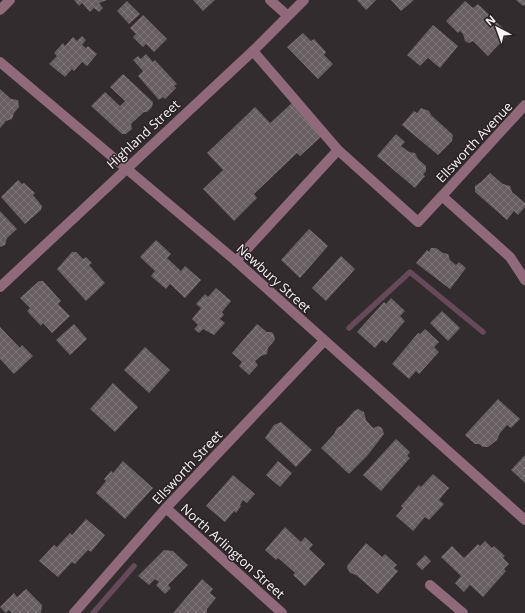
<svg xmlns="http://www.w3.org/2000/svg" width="525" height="613" viewBox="0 0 525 613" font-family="'Open Sans',sans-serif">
<defs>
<pattern id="building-cross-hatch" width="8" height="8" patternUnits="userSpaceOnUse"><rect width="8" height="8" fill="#675f62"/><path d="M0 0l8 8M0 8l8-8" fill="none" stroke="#7e7679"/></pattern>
</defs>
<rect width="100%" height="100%" fill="#332c2f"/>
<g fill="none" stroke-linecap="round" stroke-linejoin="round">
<!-- stream -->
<path stroke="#674a5a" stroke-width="5.5" d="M349,328L410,272L483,332
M93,613L134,566"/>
</g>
<!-- building -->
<path fill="url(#building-cross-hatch)" d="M74,0H107L99,3L103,8L99,12L94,8L90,12L82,3L79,6Z
M193,0H215L203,11Z
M357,0H376L366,10Z
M391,0H414L401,11Z
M516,0H525V4L523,6Z
M127,1L140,14L129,24L117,11Z
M465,1L473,8L478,4L509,34L488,56L473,41L469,43L465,41L463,34L460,31L458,33L446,21Z
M143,15L167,39L154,52L146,44L143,47L133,37L136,34L130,28Z
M433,25L458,46L440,68L428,58L420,66L407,55Z
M303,33L311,41L314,39L326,52L324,55L333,64L318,79L287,47Z
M82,36L86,40L82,45L86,48L88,46L97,54L87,66L82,62L74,71L72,69L65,77L49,64L57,56L54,53L63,43L65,46L73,37L77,41Z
M146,54L153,62L155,60L177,84L174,86L176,88L165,99L163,97L159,100L138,76L143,71L133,60L138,56L141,59Z
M123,74L153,102L152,107L147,112H144L131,124L132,129L126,134H122L91,106L105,92L120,106L125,101L110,87Z
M0,89L11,99L18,100L19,107L14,113L12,119L6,121L0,128Z
M292,103L323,135L300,156L297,153L254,194L257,198L234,221L203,189L223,170L207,153L255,107L270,123Z
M421,108L429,111L431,115L453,135L452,141L438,155L402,125L414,111L417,113Z
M396,134L405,142L401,146L409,152L415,153L418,159L426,166V171L423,175L425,176L415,188L377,156Z
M490,173L503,184L510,186L512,192L525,203V207L518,215L514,211L507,220L475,192V186L481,182Z
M18,180L22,184L24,183L35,193L33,195L42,206L41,210L25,224L1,197Z
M0,211L17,229L7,238L5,245L0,247Z
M309,229L328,246L300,278L281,260Z
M156,240L171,254L167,258L181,271L185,266L201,280L185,298L170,284L166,289L151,276L155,271L140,257Z
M431,248H436L443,253L448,254L450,260L456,265L459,262L466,268L450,289L416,263L427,250L429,252Z
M72,252H76L83,259L86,257L92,263L89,265L105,283L86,301L57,269Z
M341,256L355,269L326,301L312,288Z
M39,281H43L61,301L58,304L70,316L52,333L43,323L41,326L27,311L30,308L20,298Z
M216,288L231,301L222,312L224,315L220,319L225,323L214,335L203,329L199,333L194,329L198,325L192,319L201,308L196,304L205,294L208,297Z
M391,298L405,311L400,316L405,321L386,343L382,340L375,348L357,332L384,302L386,304Z
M442,311L460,328L448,341L430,323Z
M74,324L87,339L70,355L56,340Z
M257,324L267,332H272L274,335L275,340L268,348L267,354L261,356L255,361L258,365L249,375L239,366L242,362L232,353Z
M0,327L20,348L22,345L33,356L14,374L0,359Z
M425,329L439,342L434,347L439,352L419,374L416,371L409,379L392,364L418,333L420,334Z
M145,347L170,370L149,393L124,370Z
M113,383L138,407L115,432L90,409Z
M498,399L520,419L511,428L507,425L500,433L497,440L488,447H483L479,444H475L465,435Z
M358,409L364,412L366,420L373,428L378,426L382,428L384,434L367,456L349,474L321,448L334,434L337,428L342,425L354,411Z
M281,422L312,450L296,467L265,438L274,425Z
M396,439L410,452L407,456L410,458L381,491L363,475Z
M525,455V483L511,470Z
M123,461L153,488L125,519L96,493L106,481L104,479L111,471L113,473Z
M278,461L292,473L280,487L266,475Z
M433,474L449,488L439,500L444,504L429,520L425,517L413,531L396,516L403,508L401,506L419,485L421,487Z
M233,475L255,494L247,503L243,500L240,505L241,506L236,513L234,511L225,522L206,506Z
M86,519L105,535L91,552L88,550L75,564L72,562L58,577L39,561L54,545L57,547L70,533L72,535Z
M285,527L301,542L305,537L313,545L309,549L325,564L305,586L293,575L295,573L278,558L276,560L265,550Z
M485,541L492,548L494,546L505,556L503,558L509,564L504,569L506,571L483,597L470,585L464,592L455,583L461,576L441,557L452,546L464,558L478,544L480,546Z
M366,543L382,557L385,554L397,565L394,568L398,571L378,594L356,575L350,573L347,568V566Z
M164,550L173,551L188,565L168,585L171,588L165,594L156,585L159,582L155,579L149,585L138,576Z
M425,555L431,561L422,570L416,564Z
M202,579L213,589L210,593L216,598L207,609V613H173Z
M26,589L42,605L41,613H12L9,610L6,613L0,607L14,593L17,597Z"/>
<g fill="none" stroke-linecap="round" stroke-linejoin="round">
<!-- service -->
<path stroke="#90697a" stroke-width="10" d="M253,51L338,150
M236,261L338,150L418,222L442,196L510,257L525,280
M430,585L463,613"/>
<!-- minor -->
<path stroke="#90697a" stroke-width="10" d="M270,0L288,16
M0,10L10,0
M0,62L236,261L525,520
M442,196L525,105
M0,287L253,51L304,0
M166,508L282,613
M74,613L166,508L324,341"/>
</g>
<g text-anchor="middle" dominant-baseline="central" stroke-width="3" stroke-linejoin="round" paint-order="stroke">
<!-- street labels -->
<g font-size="13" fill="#f8f3f5" stroke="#292225">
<text transform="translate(143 134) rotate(-43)">Highland Street</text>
<text transform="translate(474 142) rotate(-47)">Ellsworth Avenue</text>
<text transform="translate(274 278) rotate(42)">Newbury Street</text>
<text transform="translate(187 467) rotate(-47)">Ellsworth Street</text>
<text transform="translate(233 551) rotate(42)">North Arlington Street</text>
</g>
</g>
<!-- north arrow -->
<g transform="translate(497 28) rotate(319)" stroke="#292225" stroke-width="3" paint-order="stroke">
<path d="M0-3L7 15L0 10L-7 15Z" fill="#f8f3f5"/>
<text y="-6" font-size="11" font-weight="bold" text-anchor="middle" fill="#f8f3f5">N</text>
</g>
</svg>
